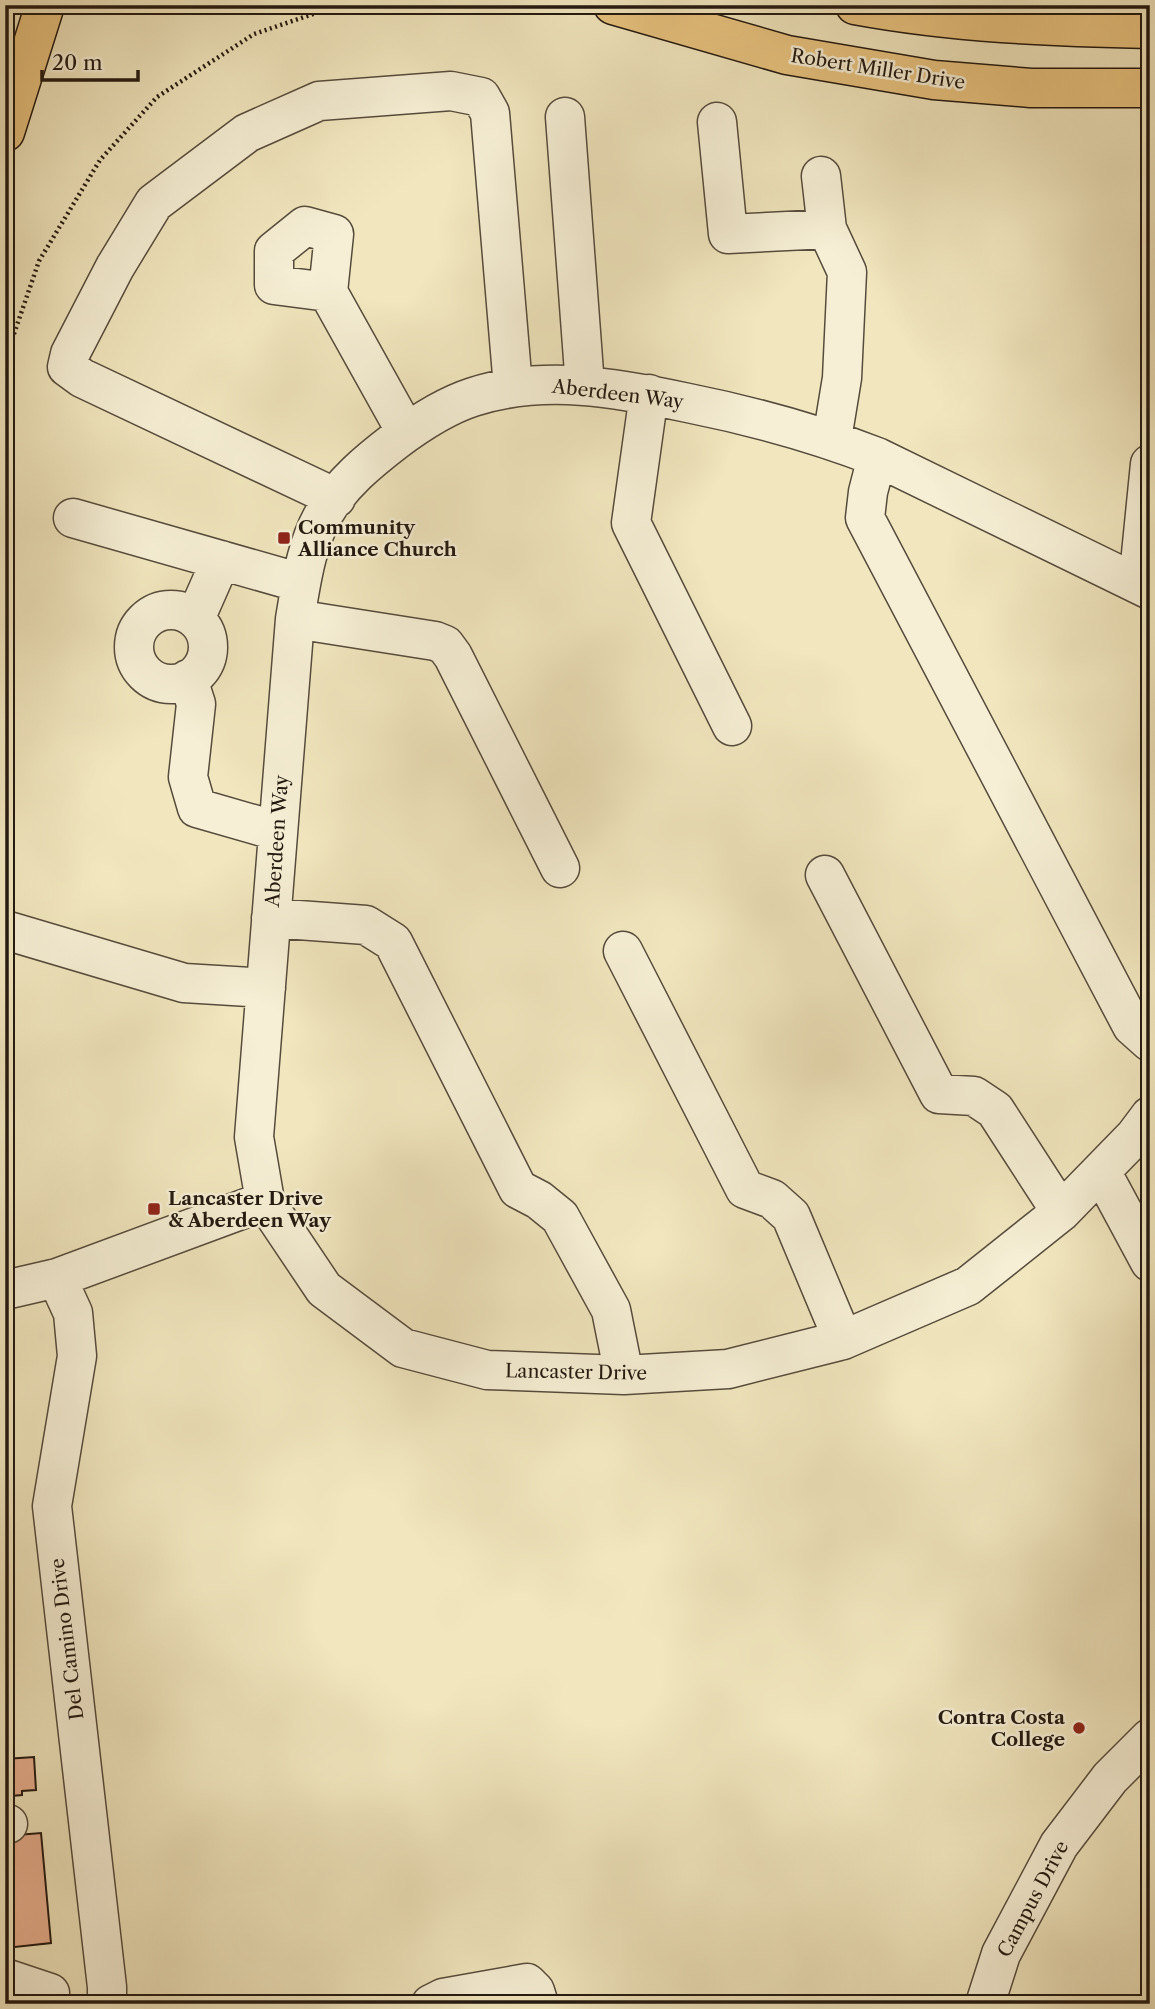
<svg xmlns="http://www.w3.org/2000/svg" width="1155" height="2009" viewBox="0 0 1155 2009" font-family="'Libre Caslon Text',serif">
<rect width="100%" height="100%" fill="#f1e6be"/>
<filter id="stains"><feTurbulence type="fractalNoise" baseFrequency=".00286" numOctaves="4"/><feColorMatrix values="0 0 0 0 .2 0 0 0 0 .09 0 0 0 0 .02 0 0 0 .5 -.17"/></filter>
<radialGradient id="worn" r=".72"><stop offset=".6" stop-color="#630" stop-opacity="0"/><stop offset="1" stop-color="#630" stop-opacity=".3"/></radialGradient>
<!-- building -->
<path fill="#e8b090" stroke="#231910" stroke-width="2" d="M34,1757L36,1790L22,1791V1795L11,1796L10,1792H5V1759Z
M41,1833L51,1943L6,1948L5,1908L9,1909L5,1869V1836Z"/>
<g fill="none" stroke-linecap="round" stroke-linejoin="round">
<defs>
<path id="minor" d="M565,117L585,386
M717,122L728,234L827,229L847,272L842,378L832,439
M821,176L827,229
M328,292L274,285V251L305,226L334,234L328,292L406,432
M649,394L631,523L732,726
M877,457L868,492L865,518L1132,1026L1150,1042
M336,498L82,378L67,367L70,354L115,267L154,203L247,133L319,101L451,91L481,97L490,113L513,387
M73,518L301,583
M1138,584L1150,464
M1150,590L877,457C815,433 753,416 688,403C618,388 544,374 473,397C445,406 419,423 395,441C369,461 342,483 325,512C306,543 301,584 295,619L254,1137L265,1201L324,1289L403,1348L487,1370L624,1375L728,1369L843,1340L968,1286L1061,1212L1135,1136L1150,1116
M134 647a37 37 0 1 1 74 0a37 37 0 1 1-74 0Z
M195,619L221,560
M295,619L435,641L445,645L453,656L560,868
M188,679L196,704L188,777L197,808L277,831
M825,875L939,1094L974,1096L995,1110L1061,1212
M271,918L366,925L393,942L518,1189L539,1200L560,1217L611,1310L624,1375
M5,930L184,983L266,988
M623,951L745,1189L772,1199L791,1216L843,1340
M1101,1171L1150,1262
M57,1278L73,1313L77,1356L52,1506L107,1987V2004
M5,1290L57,1278L265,1201
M5,1825L8,1824
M5,1978L50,1993
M431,2004L443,1998L527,1983L535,1991L539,2004
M985,2004L1001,1954L1059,1845L1110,1778L1150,1738"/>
<path id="major" d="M613,5L787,55L934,80L1031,88H1150
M855,5C953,23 1051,27 1150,29
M5,132L45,5"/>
</defs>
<!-- minor casing -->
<use href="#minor" stroke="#564c3c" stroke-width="41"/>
<!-- major casing -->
<use href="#major" stroke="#231910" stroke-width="41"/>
<!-- path -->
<path stroke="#231910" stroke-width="4.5" stroke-dasharray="2 3.5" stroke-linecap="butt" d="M540,5L581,9
M5,360L39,261L100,160L157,97L254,34L340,5"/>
<!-- minor -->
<use href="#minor" stroke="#f6efd5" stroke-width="38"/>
<!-- major -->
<use href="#major" stroke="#e8c37f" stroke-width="38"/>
</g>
<!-- markers -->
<g fill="#8f2418" stroke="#f6efd5" stroke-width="2.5">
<rect x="277" y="531" width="14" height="14" rx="3.5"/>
<rect x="147" y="1202" width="14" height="14" rx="3.5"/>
<circle cx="1079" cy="1728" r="7"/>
</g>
<g text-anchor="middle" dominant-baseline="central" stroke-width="5" stroke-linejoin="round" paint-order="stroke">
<!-- street labels -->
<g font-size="19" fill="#231910" stroke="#f6efd5">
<text transform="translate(878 69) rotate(9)">Robert Miller Drive</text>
<text transform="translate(618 394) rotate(7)">Aberdeen Way</text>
<text transform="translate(277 841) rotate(-86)">Aberdeen Way</text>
<text transform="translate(576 1372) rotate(1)">Lancaster Drive</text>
<text transform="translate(67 1639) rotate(-97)">Del Camino Drive</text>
<text transform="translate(1033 1899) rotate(-62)">Campus Drive</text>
</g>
<!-- poi labels -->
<g font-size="19" font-weight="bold" fill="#231910" stroke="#f6efd5" text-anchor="start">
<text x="298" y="527">Community<tspan x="298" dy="22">Alliance Church</tspan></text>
<text x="168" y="1198">Lancaster Drive<tspan x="168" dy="22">&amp; Aberdeen Way</tspan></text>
<text x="1065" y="1717" text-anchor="end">Contra Costa<tspan x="1065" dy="22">College</tspan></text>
</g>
</g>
<!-- margin -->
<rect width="1155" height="2009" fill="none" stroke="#f1e6be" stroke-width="28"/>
<rect x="7" y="7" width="1141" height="1995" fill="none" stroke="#231910" stroke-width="3.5"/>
<rect x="14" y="14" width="1127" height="1981" fill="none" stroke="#231910" stroke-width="2"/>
<!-- scale -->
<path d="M42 70v10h96v-10" fill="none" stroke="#231910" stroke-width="3.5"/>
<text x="52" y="70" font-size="21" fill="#231910" stroke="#f6efd5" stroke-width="5" paint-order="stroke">20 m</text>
<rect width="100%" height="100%" filter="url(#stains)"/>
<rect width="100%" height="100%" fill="url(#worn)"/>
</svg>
